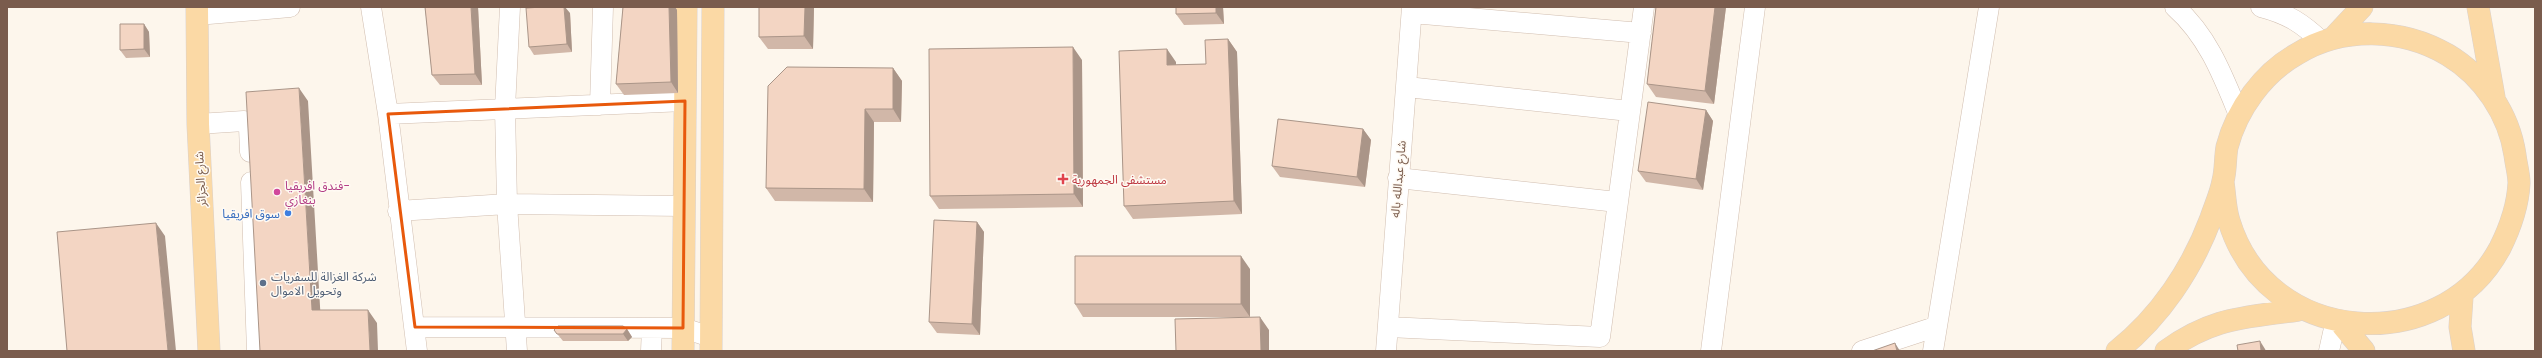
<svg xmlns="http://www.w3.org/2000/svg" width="2542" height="358" viewBox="0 0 2542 358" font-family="Poppins,'Noto Sans Arabic',sans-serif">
<rect width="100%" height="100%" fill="#fdf6ec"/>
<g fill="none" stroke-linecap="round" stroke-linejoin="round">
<defs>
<path id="minor" d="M371,7L388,114L417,351
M510,7L505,108L507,204L517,351
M2175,7C2208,36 2223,76 2239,115
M2261,7C2288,14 2302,23 2322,42
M1412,13L1641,33
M197,15L290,7
M1407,87L1629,111
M600,105L603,7
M388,114L685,101
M198,124L244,121L249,127L250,152
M1398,178L1617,202
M251,182L257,351
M398,211L507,204L683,206
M415,327L683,328L711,337
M1388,327L1600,337L1644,7
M651,351L652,328
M1386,351L1412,7
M1711,351L1755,7
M1862,351L1935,327
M1933,351L1989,7
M2329,351L2335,324"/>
<path id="major" d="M197,7L198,124L209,351
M2478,7L2494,97
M2333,38L2362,7
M2462,297L2460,327L2464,351
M2343,326L2364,351
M683,351L686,7
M711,351L713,7
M2117,351C2160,317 2192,269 2211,218C2215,206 2221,193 2223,181C2226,170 2225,158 2227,147C2237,109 2263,73 2297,54C2343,26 2402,28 2448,55C2483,76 2509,114 2515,155C2516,164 2519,174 2519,183C2518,205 2510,228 2500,248C2441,358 2267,347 2229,221C2225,209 2225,195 2223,182
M2166,351C2213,317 2244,318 2298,310"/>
</defs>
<!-- minor casing -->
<use href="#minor" stroke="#d1beb0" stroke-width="21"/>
<!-- major casing -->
<use href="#major" stroke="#dad1cd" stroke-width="23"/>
<!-- minor -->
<use href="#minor" stroke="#fff" stroke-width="20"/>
<!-- major -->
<use href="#major" stroke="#fbd9a5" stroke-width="22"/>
</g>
<!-- wall -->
<path fill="#d1b7a8" d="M425,7H478L482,85H440L432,75Z
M623,7H675L677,10L678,93L624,95L616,84Z
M759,7H814L813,49H768L759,37Z
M1223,7L1224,24L1184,25L1176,14Z
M1656,7H1726L1714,104L1656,97L1647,84Z
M570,13L572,52L534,55L529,47Z
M144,24L149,32L150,57L126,58L120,50Z
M1228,39L1237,52L1242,214L1133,219L1124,206L1176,62V65L1206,64Z
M1082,60L1083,207L939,209L930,196Z
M893,68L902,81L901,122H874L873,202L775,201L766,188Z
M1706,110L1713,121L1703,190L1646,182L1638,171Z
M1363,129L1371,140L1365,187L1280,177L1272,166Z
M977,222L984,232L980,335L937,333L929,322Z
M1250,269V317H1083L1075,304Z
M627,329L632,337L628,341H563L554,330Z"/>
<!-- shaded-wall -->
<path fill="#aa9588" d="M471,7H478L482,85L475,74Z
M564,7H565L570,13L572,52L567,44Z
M669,7H675L677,10L678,93L671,82Z
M805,7H814L813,49L804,36Z
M1216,7H1223L1224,24L1216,13Z
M1715,7H1726L1714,104L1705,91Z
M144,24L149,32L150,57L144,49Z
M1228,39L1237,52L1242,214L1234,201Z
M1073,47L1082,60L1083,207L1074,194Z
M1167,49L1176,62V78L1167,65Z
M893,68L902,81L901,122L893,109Z
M299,88L308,101L321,323L312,310Z
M865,109L874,122L873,202L864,189Z
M1706,110L1713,121L1703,190L1696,179Z
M1363,129L1371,140L1365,187L1357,177Z
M977,222L984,232L980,335L972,324Z
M156,223L165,236L176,351H168Z
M1241,256L1250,269V317L1241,304Z
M368,310L377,323L378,351H370Z
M1260,317L1269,330V351H1261Z
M627,329L632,337L628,341L623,334Z
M2260,341L2265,349L2266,351H2261Z
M1895,343L1900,351H1897Z"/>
<!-- building -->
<path fill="#f3d5c3" stroke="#aa9588" d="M425,7H471L475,74L432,75Z
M543,7H564L567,44L529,47L526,8Z
M623,7H669L671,82L616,84Z
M759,7H805L804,36L759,37Z
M1176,7H1216V13L1176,14Z
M1656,7H1715L1705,91L1647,84Z
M120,24H144V49L120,50Z
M1228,39L1234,201L1124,206L1119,51L1167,49V65L1206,64L1205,40Z
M1073,47L1074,194L930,196L929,49Z
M787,67L893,68V109H865L864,189L766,188L768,86Z
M299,88L312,310H368L370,351H260L246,92Z
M1648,102L1706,110L1696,179L1638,171Z
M1278,119L1363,129L1357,177L1272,166Z
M934,220L977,222L972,324L929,322Z
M156,223L168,351H67L57,232Z
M1075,256H1241V304H1075Z
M1260,317L1261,351H1176L1175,319Z
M558,326H623L627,329L623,334H557L554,330Z
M2260,341L2261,351H2238L2237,345Z
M1895,343L1897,351H1872Z"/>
<!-- marked area -->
<path fill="none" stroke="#e8590c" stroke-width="3" stroke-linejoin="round" d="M685,101L683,328L415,327L388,114Z"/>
<!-- markers -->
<path fill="#e0444e" stroke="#fffaf3" stroke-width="1.5" d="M1061 173h4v4h4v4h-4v4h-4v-4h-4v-4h4z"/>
<circle fill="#d1479c" stroke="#fffaf3" stroke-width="1.5" cx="277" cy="192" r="4"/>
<circle fill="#3f7fe0" stroke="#fffaf3" stroke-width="1.5" cx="288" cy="213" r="4"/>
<circle fill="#5c6f8a" stroke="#fffaf3" stroke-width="1.5" cx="263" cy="283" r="4"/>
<g text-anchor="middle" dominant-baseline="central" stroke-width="3" stroke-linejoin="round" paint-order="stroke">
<!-- street labels -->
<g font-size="12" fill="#7a5c4d" stroke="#fffaf3">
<text transform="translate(200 179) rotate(-93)">شارع الجزائر</text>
<text transform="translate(1398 179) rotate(-85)">شارع عبدالله باله</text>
</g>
<!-- health labels -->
<g font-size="12" fill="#be3a42" stroke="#fffaf3" text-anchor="start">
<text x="1072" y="179">مستشفى الجمهورية</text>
</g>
<!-- hotel labels -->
<g font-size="12" fill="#b23c85" stroke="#fffaf3" text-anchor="start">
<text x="285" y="185">فندق افريقيا-<tspan x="285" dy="14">بنغازي</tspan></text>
</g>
<!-- shop labels -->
<g font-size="12" fill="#366cbe" stroke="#fffaf3" text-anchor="end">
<text x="280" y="213">سوق افريقيا</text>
</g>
<!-- service labels -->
<g font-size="12" fill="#4e5e75" stroke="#fffaf3" text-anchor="start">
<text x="271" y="276">شركة الغزالة للسفريات<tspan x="271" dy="14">وتحويل الاموال</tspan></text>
</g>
</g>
<!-- border -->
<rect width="2542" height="358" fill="none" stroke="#7a5c4d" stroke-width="16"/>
</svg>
